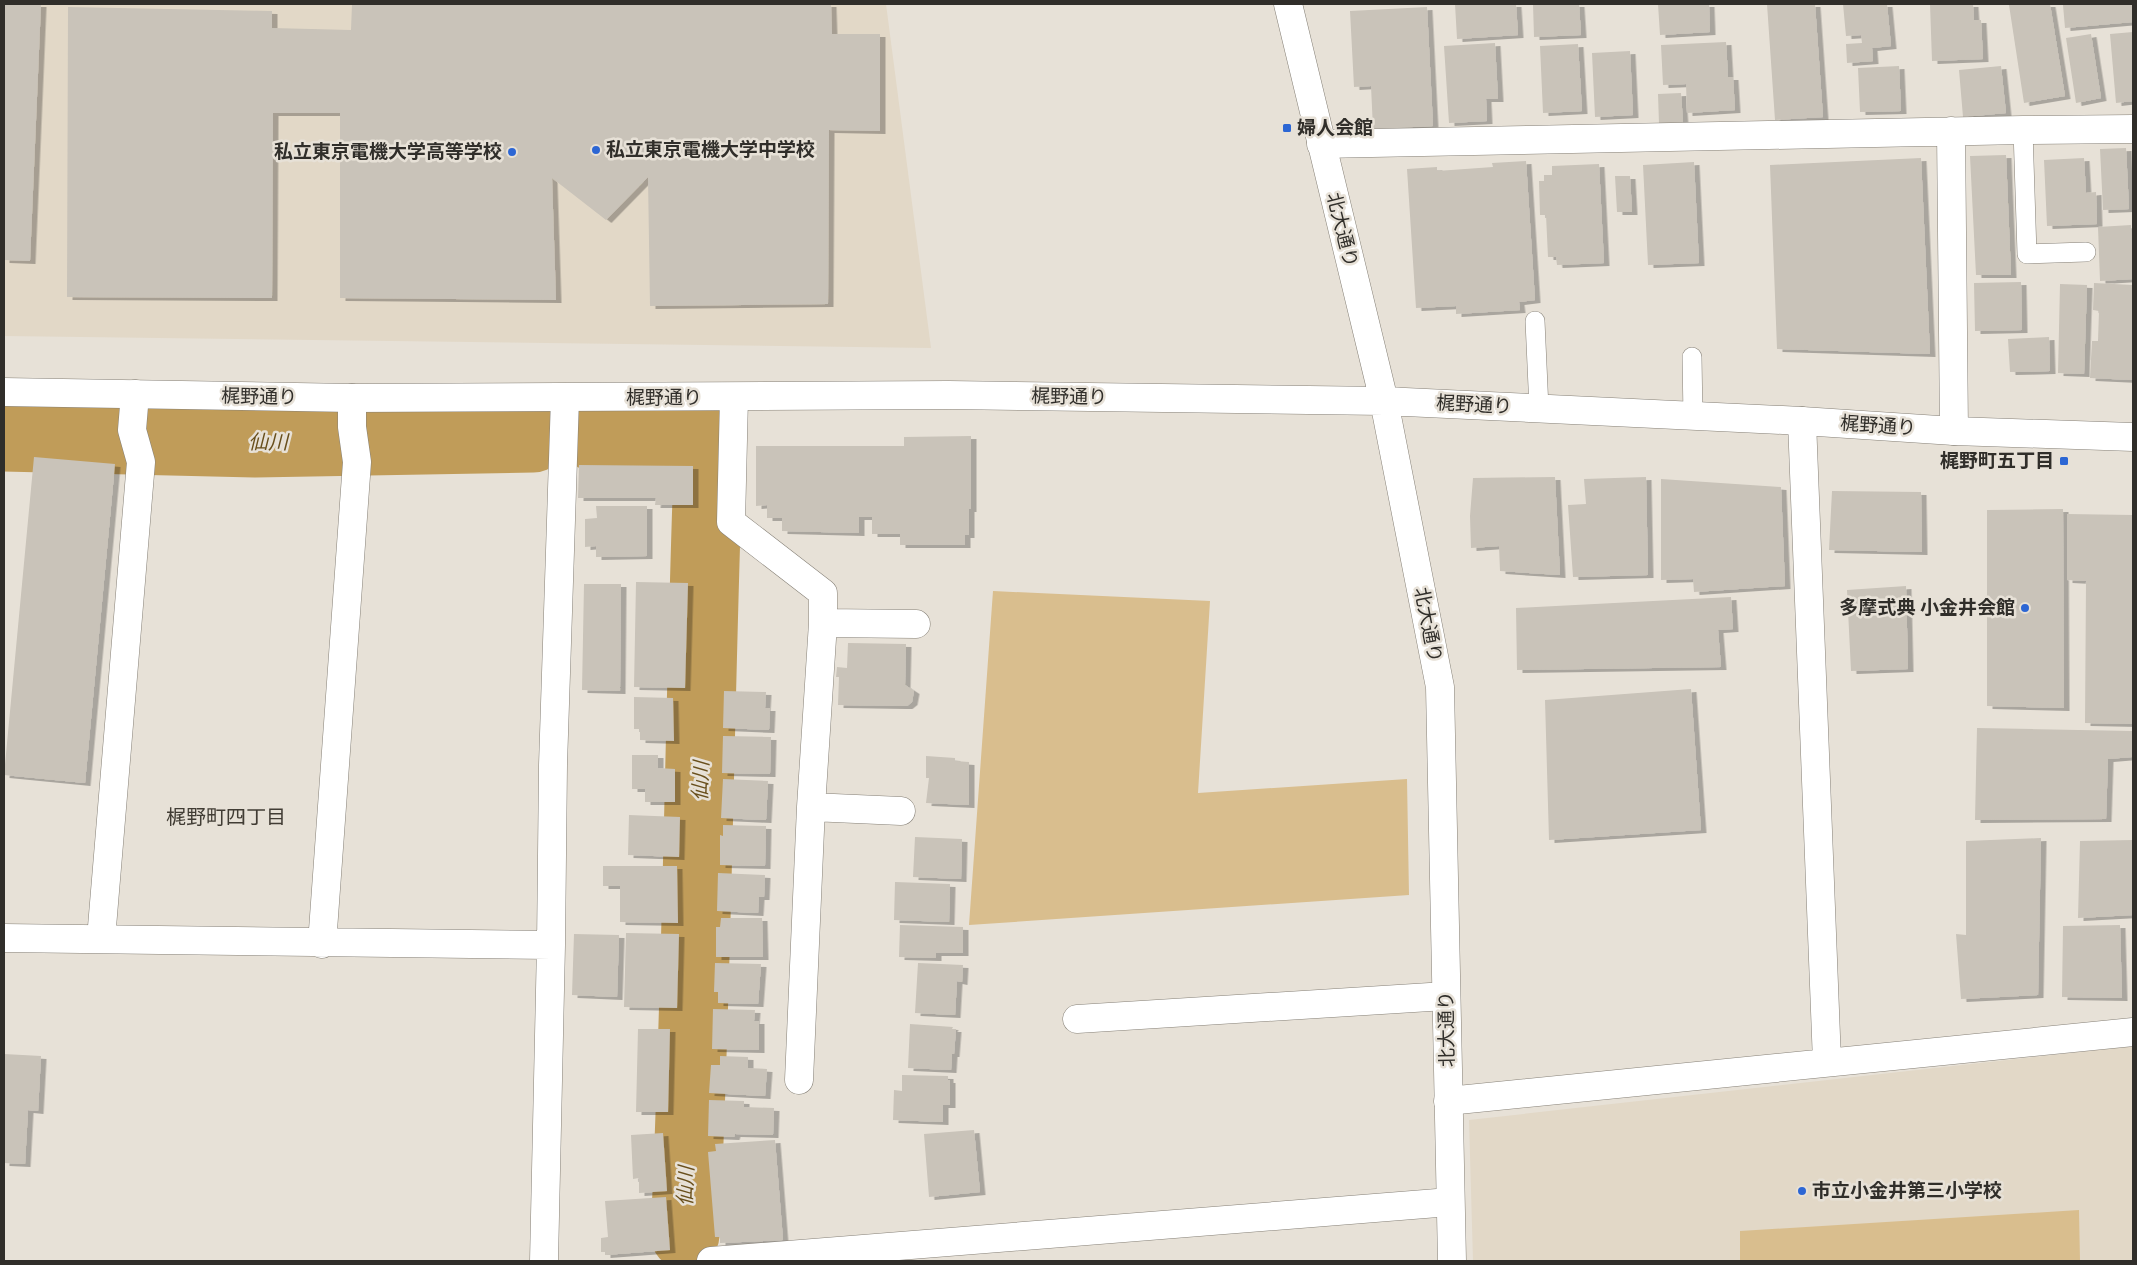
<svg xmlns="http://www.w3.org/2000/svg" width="2137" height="1265" viewBox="0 0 2137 1265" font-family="Karla,'Noto Sans JP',sans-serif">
<defs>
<filter id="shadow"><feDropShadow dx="5.5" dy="3" stdDeviation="0" flood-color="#0004"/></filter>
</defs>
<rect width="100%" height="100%" fill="#e7e1d7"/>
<!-- built -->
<path fill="#e2d8c7" d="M4,4H886L931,348L4,336Z
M2133,1046V1261H1473L1469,1120Z"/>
<!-- green -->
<path fill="#d9be8e" d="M993,591L1210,601L1198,793L1407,779L1409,895L969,925Z
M2079,1210L2080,1261H1740V1231Z"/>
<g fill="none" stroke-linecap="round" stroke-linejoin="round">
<!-- river -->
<path stroke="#c09c59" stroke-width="69" d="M4,437L255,443L533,438
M596,438L709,440C699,705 698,970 685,1235"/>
</g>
<!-- building -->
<path fill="#c9c3b9" filter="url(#shadow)" d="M4,4H41L30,261L4,260Z
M352,4H831L832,34H880V131L829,130L828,304L650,306L648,177L606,220L552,178L556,300L340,298V113H273L272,298L67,297L68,7L272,11V28L351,30Z
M1455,4H1516L1518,35L1457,39Z
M1533,4H1579L1581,35L1534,37Z
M1658,4H1709L1710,32L1660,35Z
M1767,4H1815L1823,117L1775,120Z
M1843,4H1887L1891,46L1872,48L1873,61L1847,63L1846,44L1862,43L1861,35L1846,36Z
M1930,4H1973L1974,20H1981L1983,59L1932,61Z
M2018,4H2050L2065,96L2024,103L2009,5Z
M2073,4H2133V22L2065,28L2063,5Z
M1427,7L1433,126L1373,129L1371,86L1354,87L1350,11Z
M2133,32V101L2116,103L2110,34Z
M2091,34L2101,98L2076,103L2066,38Z
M1726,42L1728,77H1733L1735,110L1687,113L1686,84L1663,85L1661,45Z
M1495,43L1498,99H1486L1487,121L1449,123L1444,46Z
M1578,44L1582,111L1543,113L1540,46Z
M1630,51L1633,115L1595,117L1592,53Z
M1899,66L1901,111L1860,112L1858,68Z
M2001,66L2006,113L1963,117L1959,70Z
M1681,93L1683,123L1659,124L1658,94Z
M2126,148L2129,209L2103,210L2100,149Z
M2006,155L2011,275H1976L1970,156Z
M1921,158L1930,354L1777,349L1770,165Z
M2084,158L2086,193L2096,192L2097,224L2047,226L2044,160Z
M1526,161L1535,300L1519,302L1520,310L1456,314V306L1416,308L1407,169L1437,167V171L1493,167L1492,163Z
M1694,162L1699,263L1648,265L1643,165Z
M1599,164L1604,263L1557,265L1556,257H1548L1546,215H1540L1539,181H1544V175H1552V166Z
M1615,176H1630L1632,212H1617Z
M2131,225L2133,279L2100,281L2098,227Z
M2021,282L2022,330L1975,331L1974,283Z
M2094,283L2133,285V380L2090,378L2092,341H2098L2099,311L2093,310Z
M2060,284L2087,285L2084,374L2058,373Z
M2049,337L2050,371L2010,372L2008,339Z
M971,436V509H969V535H965V545H900V534H872V517H859V533L782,531V518H767V505L756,506V446H904V437Z
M34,457L115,464L85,783L4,775Z
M579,465L693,466V505H655L656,498H578Z
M1555,477L1560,575L1500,571L1499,546L1471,548L1470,516L1473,478Z
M1646,477L1648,575L1573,577L1568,505L1586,504L1584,479Z
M1661,479L1781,487L1785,586L1694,592L1693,579L1661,580Z
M1832,491L1921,492L1922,552L1829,550Z
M596,506H647V556L596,557V546L585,547V519L597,518Z
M2063,509L2064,708L1987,706V510Z
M2067,514L2133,515V724L2085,723L2086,581L2067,580Z
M636,582L688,583L685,688L634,687Z
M584,584H621L620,691L582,690Z
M1906,586L1908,669L1851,671L1847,590Z
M1731,597L1733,629L1718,630L1721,667L1517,670L1516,608Z
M848,643L906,644L905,685L914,691L912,702L907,706H901L838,705L839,677H836L837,667L847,668Z
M1691,689L1701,830L1549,840L1545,700Z
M724,691L766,692L765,708H770L769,730L723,728Z
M634,697L673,698L674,741L640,740V729H634Z
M1977,728L2133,731L2132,757L2108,759L2106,819L1975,820Z
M723,736L771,737L770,774L722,773Z
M632,755H658V768L675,769V802H645V789H632Z
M926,756L955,758V761L969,762V805L926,803L929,778H926Z
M723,779L768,781L766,820L721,818Z
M629,815L680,817L679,857L628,855Z
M723,825L766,826L765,866L720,865V835L723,836Z
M915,837L962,839L961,879L913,877Z
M2041,838L2038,995L1961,999L1956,934L1966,935V841Z
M2133,840V915L2078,918L2080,841Z
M603,866H677L678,923L620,922V886H603Z
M718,873L765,875L764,897H759L758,913L717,911Z
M895,882L950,884L949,922L894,920Z
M721,918H762L763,957H716V927H720Z
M900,925L963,927V953H936V958L899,957Z
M2120,925L2122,998L2062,997L2063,926Z
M626,933L679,934L677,1008L624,1007Z
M574,934L619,935L617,997L572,995Z
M715,963L761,964L758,1004L718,1003V992H714Z
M918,963L963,965L962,982L957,981L955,1015L915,1013Z
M713,1009L755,1010L754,1021H759V1050L712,1049Z
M910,1024L953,1027L952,1029H956L954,1054H952L951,1070L908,1068Z
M638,1029H670L668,1112H636Z
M4,1054L41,1056L38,1111L28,1110L25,1164L4,1163Z
M720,1056L748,1057V1068L767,1069L765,1096L709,1093L711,1065H720Z
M902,1075L948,1076V1080H950V1105H943V1122L893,1120L894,1090L902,1091Z
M709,1100L744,1101V1107L774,1108L773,1135L735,1134L734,1137L708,1136Z
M974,1130L980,1192L929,1197L924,1134Z
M663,1133L667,1191L639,1193V1178L633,1179L631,1135Z
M775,1140L783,1240L720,1243V1237H715L708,1152L716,1151L715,1144Z
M666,1197L670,1250L605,1255V1252H601V1238L608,1237L605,1201Z"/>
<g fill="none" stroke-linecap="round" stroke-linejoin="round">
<defs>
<path id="lane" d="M2023,130L2027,254L2086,252
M1535,321L1539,409
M1692,357L1693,417"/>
<path id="street" d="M1951,131L1954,431
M1321,144L2023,130L2133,129
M734,398L731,522L823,593V623L811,807L799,1080
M1802,421L1827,1062
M823,623L916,624
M811,807L901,811
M4,938L551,945
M101,939L141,462L132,430L135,394
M322,944L357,462L352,427V398
M1077,1019L1446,996
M1448,1101L2133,1032
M544,1261L551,945L553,765L565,398
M711,1261L1450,1202"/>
<path id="secondary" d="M1288,4L1384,401L1440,687L1452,1261
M4,392L352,398L949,395L1384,401L1802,421L1954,431L2133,437"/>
</defs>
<!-- lane casing -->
<use href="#lane" stroke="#868077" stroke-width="20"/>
<!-- street casing -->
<use href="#street" stroke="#868077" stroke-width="29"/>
<!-- secondary casing -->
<use href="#secondary" stroke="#868077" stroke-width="29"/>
<!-- lane -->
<use href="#lane" stroke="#fff" stroke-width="19"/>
<!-- street -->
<use href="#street" stroke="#fff" stroke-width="28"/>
<!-- secondary -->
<use href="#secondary" stroke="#fff" stroke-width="28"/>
</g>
<!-- markers -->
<g fill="#2c66d4" stroke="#e7e1d7" stroke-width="2">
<rect x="1282" y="123" width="10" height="10" rx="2.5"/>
<circle cx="596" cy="150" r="5"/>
<circle cx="512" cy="152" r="5"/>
<rect x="2059" y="456" width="10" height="10" rx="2.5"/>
<circle cx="2025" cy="608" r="5"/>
<circle cx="1802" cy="1191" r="5"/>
</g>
<g text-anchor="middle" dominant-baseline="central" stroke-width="5" stroke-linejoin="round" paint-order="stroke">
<!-- poi labels -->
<g font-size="19" font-weight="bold" fill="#302e2a" stroke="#e7e1d7" text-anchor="start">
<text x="1297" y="128">婦人会館</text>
<text x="606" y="150">私立東京電機大学中学校</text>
<text x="502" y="152" text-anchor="end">私立東京電機大学高等学校</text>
<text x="2054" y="461" text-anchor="end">梶野町五丁目</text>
<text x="2015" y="608" text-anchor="end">多摩式典 小金井会館</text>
<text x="1812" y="1191">市立小金井第三小学校</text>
</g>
<!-- street labels -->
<g font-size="19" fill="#302e2a" stroke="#e7e1d7">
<text transform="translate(1342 230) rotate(76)">北大通り</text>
<text transform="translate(259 397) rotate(1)">梶野通り</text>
<text transform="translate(1069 397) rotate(1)">梶野通り</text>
<text x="664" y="398">梶野通り</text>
<text transform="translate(1474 405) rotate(3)">梶野通り</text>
<text transform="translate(1878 426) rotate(4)">梶野通り</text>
<text transform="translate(1428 625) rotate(79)">北大通り</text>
<text transform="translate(1447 1029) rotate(-91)">北大通り</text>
</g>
<!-- water labels -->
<g font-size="20" font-style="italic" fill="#694f1c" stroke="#e7e1d7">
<text x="268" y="442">仙川</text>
<text transform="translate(701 781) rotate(-88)">仙川</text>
<text transform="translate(686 1186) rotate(-88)">仙川</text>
</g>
<!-- neighbourhood labels -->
<g font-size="20" fill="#413c34" stroke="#e7e1d7">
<text x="226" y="817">梶野町四丁目</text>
</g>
</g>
<!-- border -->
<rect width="2137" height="1265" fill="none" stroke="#302e2a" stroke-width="10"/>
</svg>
